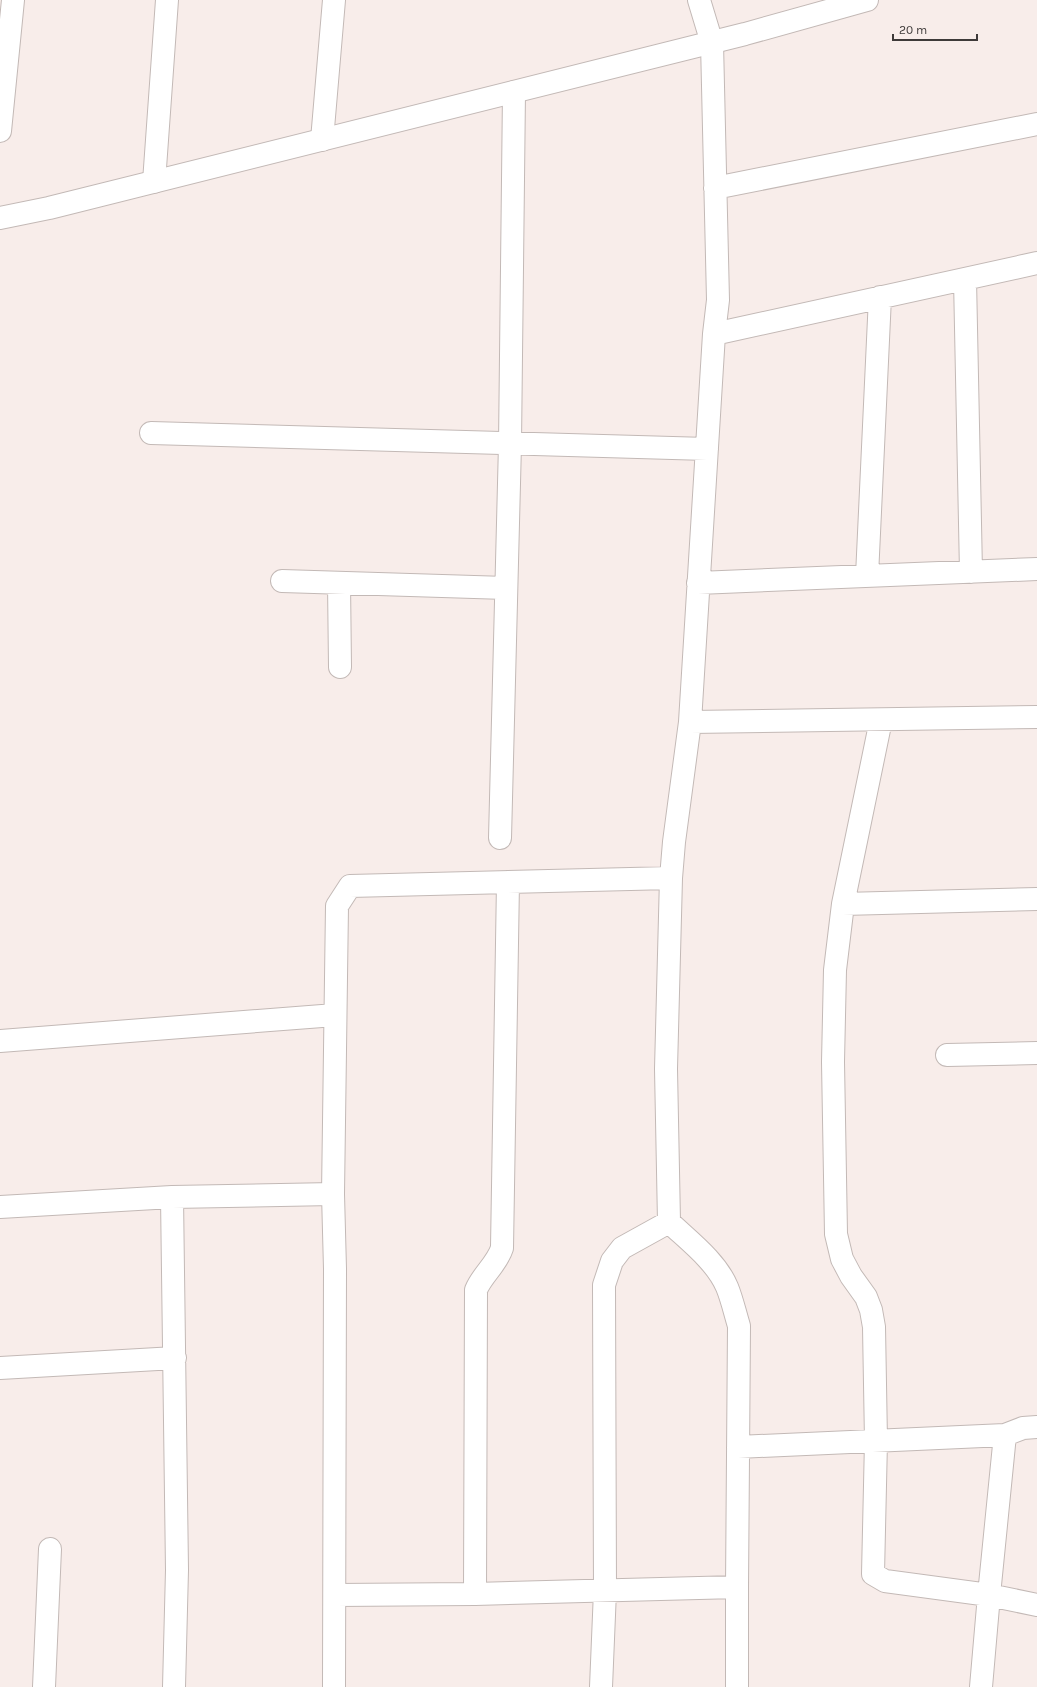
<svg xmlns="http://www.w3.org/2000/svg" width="1037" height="1687" viewBox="0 0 1037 1687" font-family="Karla,sans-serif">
<rect width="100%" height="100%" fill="#f8edea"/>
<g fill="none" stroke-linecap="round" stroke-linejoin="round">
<defs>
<path id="minor" d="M699,0L712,43L718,300L714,334L690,722L1037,717
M0,131L13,0
M322,140L334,0
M154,182L167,0
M715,188L1037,124
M965,279L971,572
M714,334L1037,263
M151,433L707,449
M867,576L880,297
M282,581L506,588
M339,583L340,667
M698,583L1037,569
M881,720L843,904L835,970L833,1062L836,1234L842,1259L851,1276L866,1297L871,1310L874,1327L876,1441L873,1574L885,1581L989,1595L1005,1435L1023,1428L1037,1427
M500,838L510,444L514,92
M843,904L1037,899
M0,1041L335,1015
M947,1055L1037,1053
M0,1207L172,1197
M669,1222L666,1069L671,878
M0,1368L175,1358
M738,1447L1005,1435
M737,1587V1687
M475,1594L737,1587L739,1326C735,1313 732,1299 727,1287C716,1261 689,1241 669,1222L622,1248L612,1261L604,1285L605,1591L601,1687
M335,1595L475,1594L476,1290C482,1275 497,1264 502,1248L508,882
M44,1687L50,1549
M174,1687L177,1570L172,1197L333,1194
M334,1687L335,1269L333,1194L337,906L350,886L671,878L674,842L690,722
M981,1687L989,1595L1037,1605"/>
<path id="tertiary" d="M0,218L49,208L745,34L867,0"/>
</defs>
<!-- minor casing -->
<use href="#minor" stroke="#c3b9b6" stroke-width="24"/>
<!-- tertiary casing -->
<use href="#tertiary" stroke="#c3b9b6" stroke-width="24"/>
<!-- minor -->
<use href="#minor" stroke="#fff" stroke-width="22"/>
<!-- tertiary -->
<use href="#tertiary" stroke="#fff" stroke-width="22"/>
</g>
<!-- scale -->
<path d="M893 34v6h84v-6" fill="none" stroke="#3e3a39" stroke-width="2"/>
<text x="899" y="34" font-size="12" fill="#3e3a39" stroke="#f8edea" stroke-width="3" paint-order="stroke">20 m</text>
</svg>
